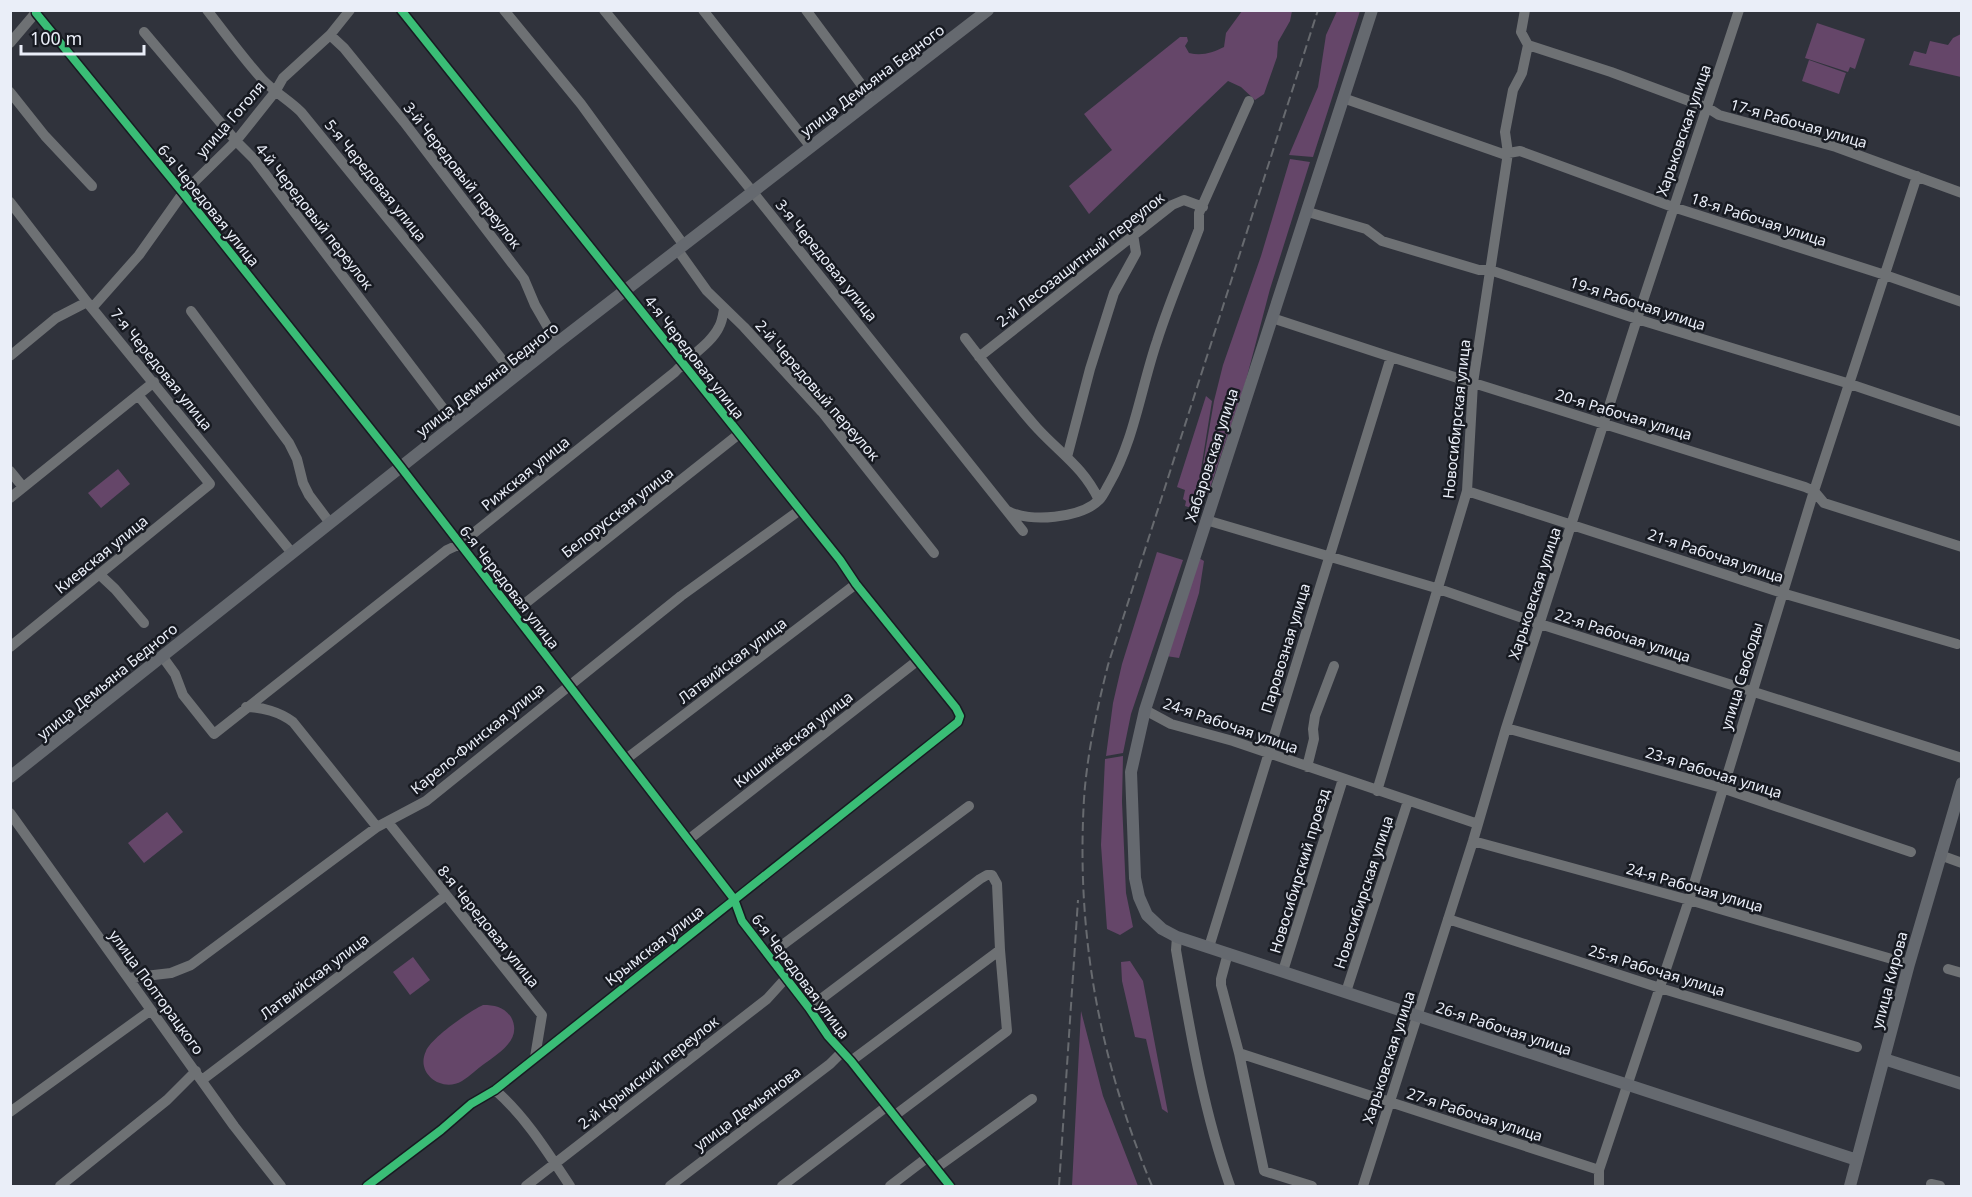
<svg xmlns="http://www.w3.org/2000/svg" width="1972" height="1197" viewBox="0 0 1972 1197" font-family="'Noto Sans',sans-serif">
<rect width="100%" height="100%" fill="#30333c"/>
<!-- green -->
<path fill="#654669" d="M1242,11H1292L1290,21L1278,42L1277,57L1264,94L1255,100L1241,87L1228,81L1089,214L1069,186L1112,150L1084,114L1180,37H1187L1188,41L1185,46L1189,53C1202,56 1212,53 1224,47L1226,33Z
M1337,11H1360L1313,157L1289,155L1318,87L1326,35Z
M1817,23L1865,39L1855,69L1850,67L1848,72L1805,58Z
M1961,34V77L1909,65L1914,51L1926,54L1930,41L1948,45L1953,38Z
M1809,60L1846,73L1839,94L1802,81Z
M1290,159L1310,162L1270,289L1245,384L1208,494L1198,493L1214,401L1223,365L1261,256Z
M1206,396L1212,401L1197,494L1203,497L1198,510L1185,506L1186,501L1183,499L1185,490L1177,487Z
M118,469L130,484L101,508L88,493Z
M1157,552L1183,560L1131,714L1123,753L1106,756L1113,703L1122,664Z
M1197,557L1204,561L1199,593L1179,658L1166,656Z
M1123,756L1122,802L1126,893L1133,927L1120,935L1107,929L1101,845L1105,759Z
M167,812L183,832L144,863L128,843Z
M413,957L430,980L410,995L393,972Z
M1130,961L1143,981L1168,1113L1162,1109L1146,1039L1135,1037L1122,981L1121,962Z
M483,1005C495,1005 504,1007 511,1017C523,1039 499,1053 484,1064C477,1069 470,1076 462,1081C442,1093 415,1074 426,1051C431,1038 470,1011 483,1005Z
M1081,1011L1103,1096L1138,1186H1072Z"/>
<g fill="none" stroke-linecap="round" stroke-linejoin="round">
<!-- minor -->
<path stroke="#6e7174" stroke-width="10" d="M207,10C225,33 243,58 262,79C274,92 289,100 301,112L477,328L515,376
M504,10L581,104L683,244
M604,10L752,191L1023,531
M703,10L810,146
M806,10L872,99
M36,13L183,193L400,466L734,899L742,921L809,1008L828,1036L851,1061L950,1186
M144,32L236,141L254,159L455,424
M330,35L344,48L404,122L524,279L535,305L557,343
M10,43L38,10
M1528,45L1611,72L1708,108L1719,115L1836,147L1962,193
M10,92L45,136L92,186
M1343,98L1503,154L1520,151L1673,207L1885,275L1962,302
M10,202L87,302L292,553
M1308,212L1366,229L1382,241L1479,270H1490L1637,319L1850,384L1962,422
M677,249L707,291L744,327L822,412L934,553
M92,308L139,255L183,193L236,141L275,92L283,78L330,35L350,10
M191,311L289,443L297,459L303,483L309,495L330,523
M1272,318L1391,357L1805,487L1814,491L1824,503L1962,547
M965,338C988,368 1011,399 1037,428C1061,454 1083,467 1099,500
M10,356L56,318L87,302
M979,357L1172,205L1184,200L1203,207
M1067,457L1090,369L1114,293L1136,253L1133,234
M10,471L23,487
M1467,491L1782,593L1957,644
M10,498L154,382
M1008,511C1029,523 1081,518 1099,500C1103,496 1106,489 1109,484C1134,441 1141,388 1157,341C1169,303 1185,266 1199,229V213L1249,101
M1206,520L1436,588L1540,624L1962,758
M99,574L115,589L144,623
M513,613L739,434
M10,647L210,484L138,395
M162,656L175,674L183,695L214,734L447,550L460,544L675,372C688,357 711,344 719,327C722,322 723,315 724,309
M246,707C262,707 280,712 293,722L377,827
M1145,710L1171,724L1233,741L1478,824
M1506,728L1722,788L1911,852
M626,759L856,584
M1307,767L1314,739L1313,729L1315,716L1334,666
M1377,791L1467,491L1473,383L1508,153L1505,132L1513,90L1522,73L1528,45L1521,32L1525,10
M10,813L234,1126L281,1186
M388,822L542,1015L535,1057
M688,840L917,661
M1473,841L1689,900L1909,964
M1940,855L1962,863
M1448,919L1660,988L1857,1047
M1177,937L1176,950C1190,1030 1203,1110 1230,1186
M1209,947L1391,357
M1228,953L1221,979V985L1239,1053L1264,1171L1312,1186
M769,955L969,806
M1948,969L1962,973
M1283,971L1343,779
M128,978L171,973L191,965L377,827L426,801L681,596L800,510
M1346,992L1408,801
M809,1008L980,879L987,875H992L997,884L1000,950L1007,1031L894,1116
M1239,1053L1599,1170
M851,1061L1000,950
M202,1080L445,896
M495,1090C526,1117 548,1153 570,1186
M10,1112L151,1010
M936,1168L1032,1099
M1931,1184L1940,1186
M60,1186L167,1100L196,1071
M367,1186L441,1130L471,1104L495,1090L958,722L960,716L956,708L856,584L840,560L401,10
M526,1186L767,999L786,978
M670,1186L830,1064L842,1052
M782,1186L886,1107
M890,1186L928,1157
M1363,1186L1473,841L1506,728L1637,319L1739,10
M1599,1186V1170L1689,900L1814,491L1917,176"/>
<!-- major -->
<path stroke="#65696f" stroke-width="12" d="M1372,10L1145,710L1131,772L1135,878L1139,897L1147,915L1162,929L1177,937L1857,1160
M10,777L557,343L988,10
M1884,1059L1962,1084
M1850,1186L1909,964L1962,783"/>
<!-- rail -->
<path stroke="#676a6f" stroke-width="2" stroke-dasharray="9 4.5" stroke-linecap="butt" d="M1059,1186L1078,900
M1152,1186C1100,1061 1076,936 1084,799C1087,754 1097,709 1108,665L1318,10"/>
<defs>
<path id="cycleway" d="M36,13L183,193L400,466L734,899L742,921L809,1008L828,1036L851,1061L950,1186
M367,1186L441,1130L471,1104L495,1090L958,722L960,716L956,708L856,584L840,560L401,10"/>
</defs>
<!-- cycleway casing -->
<use href="#cycleway" stroke="#171a21" stroke-width="11"/>
<!-- cycleway -->
<use href="#cycleway" stroke="#3abd76" stroke-width="8"/>
</g>
<g text-anchor="middle" dominant-baseline="central" stroke-width="5" stroke-linejoin="round" paint-order="stroke">
<!-- street labels -->
<g font-size="15" fill="#eaeef8" stroke="#171a21">
<text transform="translate(872 80) rotate(-37)">улица Демьяна Бедного</text>
<text transform="translate(230 119) rotate(-49)">улица Гоголя</text>
<text transform="translate(1799 123) rotate(16)">17-я Рабочая улица</text>
<text transform="translate(1683 130) rotate(-71)">Харьковская улица</text>
<text transform="translate(463 175) rotate(52)">3-й Чередовый переулок</text>
<text transform="translate(376 180) rotate(51)">5-я Чередовая улица</text>
<text transform="translate(209 205) rotate(51)">6-я Чередовая улица</text>
<text transform="translate(315 216) rotate(52)">4-й Чередовый переулок</text>
<text transform="translate(1759 219) rotate(18)">18-я Рабочая улица</text>
<text transform="translate(1080 259) rotate(-38)">2-й Лесозащитный переулок</text>
<text transform="translate(827 260) rotate(51)">3-я Чередовая улица</text>
<text transform="translate(1638 303) rotate(18)">19-я Рабочая улица</text>
<text transform="translate(695 357) rotate(52)">4-я Чередовая улица</text>
<text transform="translate(162 369) rotate(51)">7-я Чередовая улица</text>
<text transform="translate(487 379) rotate(-38)">улица Демьяна Бедного</text>
<text transform="translate(818 390) rotate(49)">2-й Чередовый переулок</text>
<text transform="translate(1624 414) rotate(17)">20-я Рабочая улица</text>
<text transform="translate(1456 419) rotate(-84)">Новосибирская улица</text>
<text transform="translate(1211 455) rotate(-72)">Хабаровская улица</text>
<text transform="translate(525 473) rotate(-39)">Рижская улица</text>
<text transform="translate(617 512) rotate(-38)">Белорусская улица</text>
<text transform="translate(101 554) rotate(-39)">Киевская улица</text>
<text transform="translate(1716 555) rotate(18)">21-я Рабочая улица</text>
<text transform="translate(510 587) rotate(52)">6-я Чередовая улица</text>
<text transform="translate(1534 593) rotate(-72)">Харьковская улица</text>
<text transform="translate(1623 635) rotate(18)">22-я Рабочая улица</text>
<text transform="translate(1285 648) rotate(-73)">Паровозная улица</text>
<text transform="translate(732 660) rotate(-37)">Латвийская улица</text>
<text transform="translate(1741 676) rotate(-73)">улица Свободы</text>
<text transform="translate(107 681) rotate(-39)">улица Демьяна Бедного</text>
<text transform="translate(1231 725) rotate(19)">24-я Рабочая улица</text>
<text transform="translate(477 738) rotate(-39)">Карело-Финская улица</text>
<text transform="translate(793 739) rotate(-38)">Кишинёвская улица</text>
<text transform="translate(1714 772) rotate(17)">23-я Рабочая улица</text>
<text transform="translate(1299 871) rotate(-73)">Новосибирский проезд</text>
<text transform="translate(1695 887) rotate(16)">24-я Рабочая улица</text>
<text transform="translate(1363 892) rotate(-72)">Новосибирская улица</text>
<text transform="translate(489 926) rotate(51)">8-я Чередовая улица</text>
<text transform="translate(654 945) rotate(-38)">Крымская улица</text>
<text transform="translate(1657 970) rotate(17)">25-я Рабочая улица</text>
<text transform="translate(314 976) rotate(-37)">Латвийская улица</text>
<text transform="translate(801 976) rotate(53)">6-я Чередовая улица</text>
<text transform="translate(1889 980) rotate(-75)">улица Кирова</text>
<text transform="translate(157 992) rotate(54)">улица Полторацкого</text>
<text transform="translate(1504 1028) rotate(18)">26-я Рабочая улица</text>
<text transform="translate(1388 1057) rotate(-72)">Харьковская улица</text>
<text transform="translate(648 1072) rotate(-38)">2-й Крымский переулок</text>
<text transform="translate(747 1108) rotate(-37)">улица Демьянова</text>
<text transform="translate(1475 1114) rotate(18)">27-я Рабочая улица</text>
</g>
</g>
<!-- border -->
<rect width="1972" height="1197" fill="none" stroke="#eaeef8" stroke-width="24"/>
<!-- scale -->
<path d="M21 45v9h123v-9" fill="none" stroke="#eaeef8" stroke-width="3"/>
<text x="30" y="45" font-size="18" fill="#eaeef8" stroke="#171a21" stroke-width="4.5" paint-order="stroke">100 m</text>
</svg>
